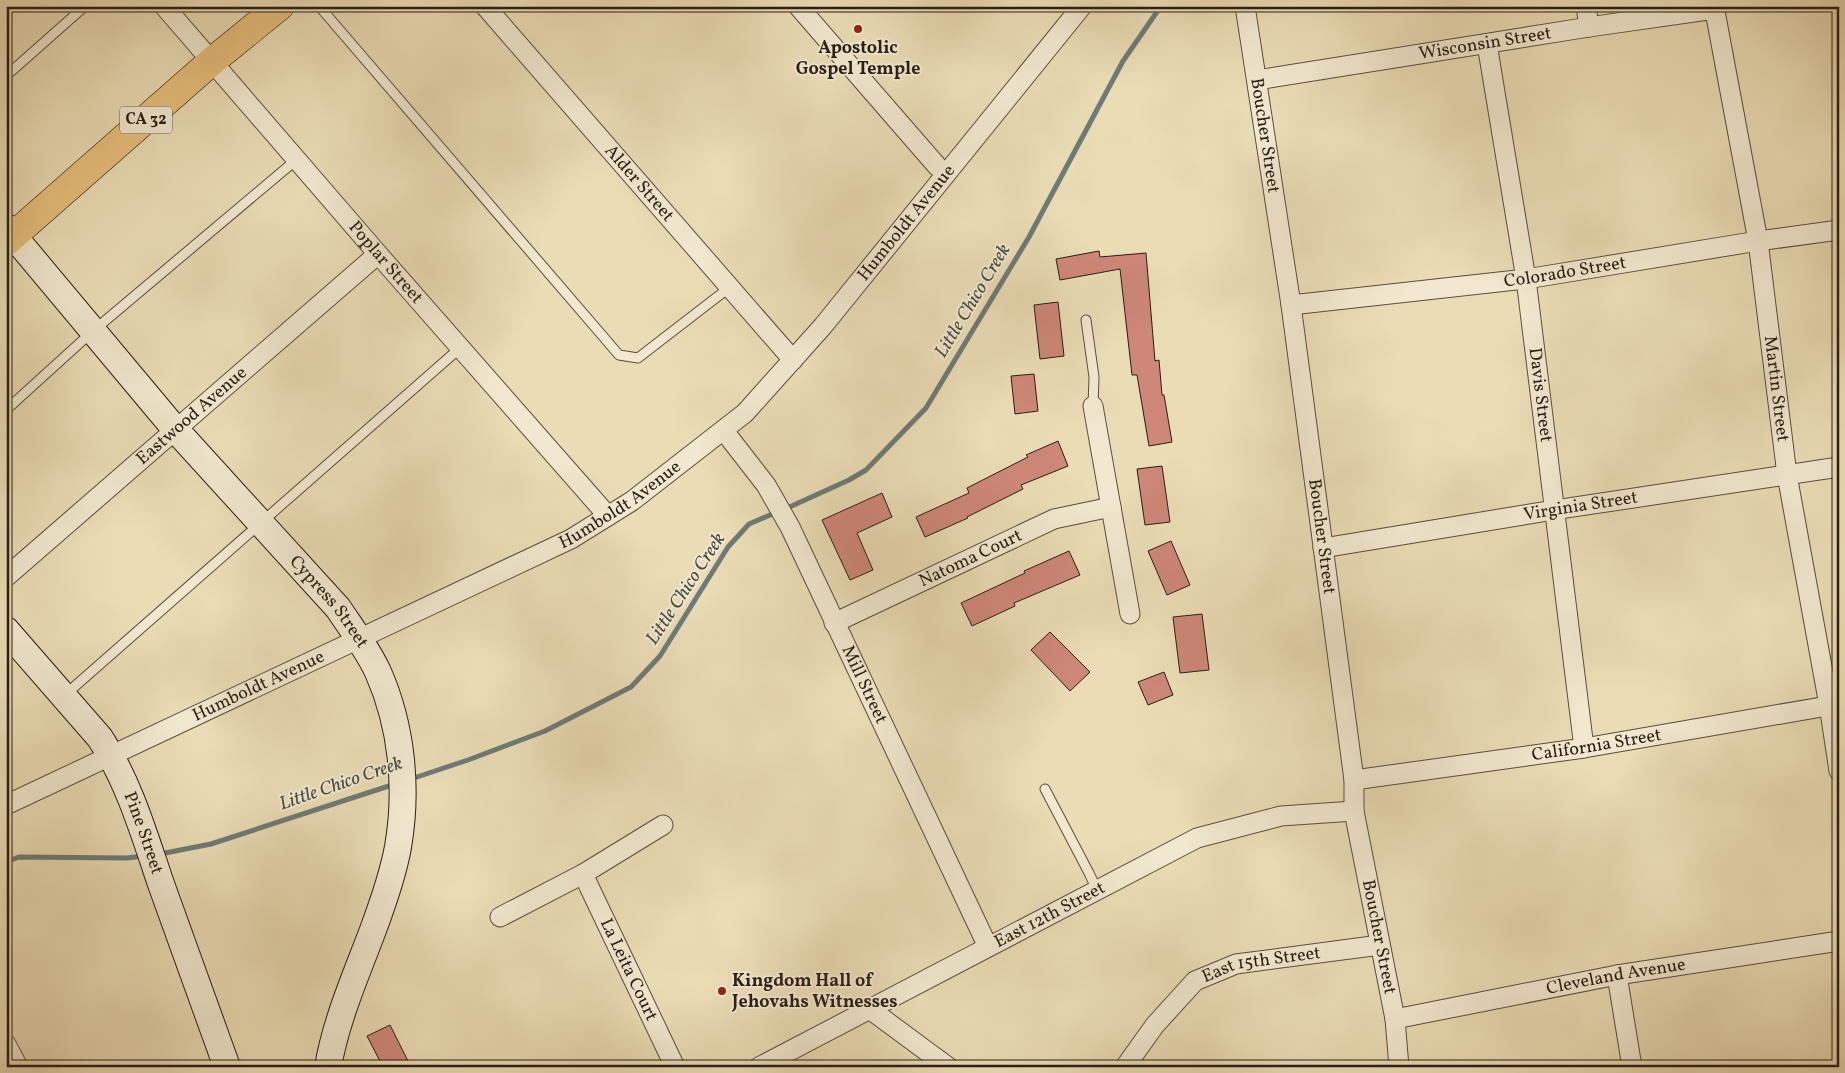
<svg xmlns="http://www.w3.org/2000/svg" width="1845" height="1073" viewBox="0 0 1845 1073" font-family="Vollkorn,serif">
<rect width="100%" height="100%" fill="#eadcb5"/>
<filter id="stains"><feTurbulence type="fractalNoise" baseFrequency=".004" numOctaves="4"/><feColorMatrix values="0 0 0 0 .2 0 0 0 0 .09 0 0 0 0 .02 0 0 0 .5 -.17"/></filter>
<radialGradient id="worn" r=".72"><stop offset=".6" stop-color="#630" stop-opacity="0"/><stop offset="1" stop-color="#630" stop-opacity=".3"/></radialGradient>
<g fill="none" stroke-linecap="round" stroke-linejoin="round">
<!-- stream -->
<path stroke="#6e7b77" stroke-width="5" d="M785,509L849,480L866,470L926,408L1029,237L1123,61L1161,6
M411,779L468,760L545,731L631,687L660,656L728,547L749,524L777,512
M160,854L211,844L395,784
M6,862L19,857L127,858L144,856"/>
</g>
<!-- building -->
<path fill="#ce8778" stroke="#281e15" d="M1099,251L1100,257L1146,253L1155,361L1159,360L1162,395H1164L1172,442L1149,446L1137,375H1132L1120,269L1060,280L1056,259Z
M1058,302L1064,356L1040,359L1034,305Z
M1034,374L1038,411L1015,414L1011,376Z
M1058,441L1068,466L1021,485L1023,489L967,517L968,518L925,537L916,517L969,493L967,488L1028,457L1026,455Z
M1162,466L1170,522L1145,525L1137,469Z
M882,493L892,517L857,533L873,570L850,580L822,520Z
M1171,541L1190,585L1167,595L1148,551Z
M1069,551L1080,575L1014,603L1015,606L972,626L961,603L1025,573L1024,571Z
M1202,614L1209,670L1180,673L1173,617Z
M1050,632L1090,672L1070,691L1031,650Z
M1164,672L1173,695L1148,705L1138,682Z
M390,1025L411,1067H383L367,1036Z"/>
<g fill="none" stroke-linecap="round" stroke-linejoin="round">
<defs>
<path id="lane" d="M319,6L619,355L638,358L730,287
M6,76L85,6
M1086,320L1094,377L1093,406
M6,410L93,331L296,160
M66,694L460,348
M1045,789L1089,873L1097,890
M373,1067V1066"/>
<g id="street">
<path id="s1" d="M164,6L378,254L608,516"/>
<path id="s2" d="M485,6L793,360"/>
<path d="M798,6L937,166L946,174"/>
<path id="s3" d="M1245,6L1291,305L1354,780V811L1395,1019L1399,1067"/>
<path d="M1586,6L1589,27"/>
<path id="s4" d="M1714,6L1758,241L1787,475L1829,705L1839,771"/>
<path id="s5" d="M1487,44L1526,279L1584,748"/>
<path id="s6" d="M1257,80L1589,27L1715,9"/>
<path id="s7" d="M1291,305L1526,279L1758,241L1839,230"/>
<path d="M1093,406L1130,614"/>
<path id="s8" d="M724,431L766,485L790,527L988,947"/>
<path id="s9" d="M1323,548L1554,510L1839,467"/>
<path id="s10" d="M6,577L378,254"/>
<path id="s11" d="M834,623L1054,519L1111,507"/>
<path id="s12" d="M1354,780L1584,748L1839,704"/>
<path id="s13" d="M6,805L571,539L632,501L745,413L823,326L1082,6"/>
<path id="s14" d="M583,874L675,1067"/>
<path d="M500,917L583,874L663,825"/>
<path d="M1617,975L1632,1067"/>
<path d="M871,1010L948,1067"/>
<path id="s15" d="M1395,1019L1617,975L1839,941"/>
<path d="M6,1044L18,1067"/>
<path id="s16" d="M759,1067L1197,838L1281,816L1354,811"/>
<path id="s17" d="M1125,1067L1155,1025L1195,981L1236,964L1380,945"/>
</g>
<g id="secondary">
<path id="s18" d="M6,227L175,429L338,608C352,629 368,650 378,672C402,726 408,789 398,847C393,875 383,903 373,930C356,975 336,1020 328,1067"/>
<path id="s19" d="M6,630L100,738C129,782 144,834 161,884C183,945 205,1006 227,1067"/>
</g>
<path id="primary" d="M6,242L211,62L280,6"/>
</defs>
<!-- lane casing -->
<use href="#lane" stroke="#584e3d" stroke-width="11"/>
<!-- street casing -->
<use href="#street" stroke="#584e3d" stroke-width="21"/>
<!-- secondary casing -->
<use href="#secondary" stroke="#281e15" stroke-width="28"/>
<!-- primary casing -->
<use href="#primary" stroke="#281e15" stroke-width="29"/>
<!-- lane -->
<use href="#lane" stroke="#f1e8cf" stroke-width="9"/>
<!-- street -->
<use href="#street" stroke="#f1e8cf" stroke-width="19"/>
<!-- secondary -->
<use href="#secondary" stroke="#f1e8cf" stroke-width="26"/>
<!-- primary -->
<use href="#primary" stroke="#e5be7a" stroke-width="28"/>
</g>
<!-- markers -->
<g fill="#8f2418" stroke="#f1e8cf" stroke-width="2">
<circle cx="858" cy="29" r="5"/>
<circle cx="722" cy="991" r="5"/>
</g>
<g text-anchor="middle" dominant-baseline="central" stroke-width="4" stroke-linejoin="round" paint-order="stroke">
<!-- shield labels -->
<rect fill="#f1e8cf" stroke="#645b4d" stroke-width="1" x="120" y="106.5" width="52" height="27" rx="4"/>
<g font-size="16" font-weight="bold" fill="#281e15">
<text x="146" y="120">CA 32</text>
</g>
<!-- street labels -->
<g font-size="18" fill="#281e15" stroke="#f1e8cf">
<text stroke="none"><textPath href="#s6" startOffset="231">Wisconsin Street</textPath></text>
<text stroke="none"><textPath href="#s3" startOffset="131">Boucher Street</textPath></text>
<text stroke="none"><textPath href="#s2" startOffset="235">Alder Street</textPath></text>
<text stroke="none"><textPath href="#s13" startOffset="1089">Humboldt Avenue</textPath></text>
<text stroke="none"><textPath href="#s1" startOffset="339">Poplar Street</textPath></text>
<text stroke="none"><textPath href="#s7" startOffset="276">Colorado Street</textPath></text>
<text stroke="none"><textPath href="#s4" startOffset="388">Martin Street</textPath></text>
<text stroke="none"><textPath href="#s5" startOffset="355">Davis Street</textPath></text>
<text stroke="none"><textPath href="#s10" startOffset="246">Eastwood Avenue</textPath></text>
<text stroke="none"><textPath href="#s13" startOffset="684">Humboldt Avenue</textPath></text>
<text stroke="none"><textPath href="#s9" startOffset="261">Virginia Street</textPath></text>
<text stroke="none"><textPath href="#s3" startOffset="536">Boucher Street</textPath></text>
<text stroke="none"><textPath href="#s11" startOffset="151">Natoma Court</textPath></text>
<text stroke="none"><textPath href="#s18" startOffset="495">Cypress Street</textPath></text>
<text stroke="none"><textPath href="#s8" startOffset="291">Mill Street</textPath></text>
<text stroke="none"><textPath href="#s13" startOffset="279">Humboldt Avenue</textPath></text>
<text stroke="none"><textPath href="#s12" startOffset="245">California Street</textPath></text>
<text stroke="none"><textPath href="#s19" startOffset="248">Pine Street</textPath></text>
<text stroke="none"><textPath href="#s16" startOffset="328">East 12th Street</textPath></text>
<text stroke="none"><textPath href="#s3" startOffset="941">Boucher Street</textPath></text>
<text stroke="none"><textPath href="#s17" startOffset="180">East 15th Street</textPath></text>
<text stroke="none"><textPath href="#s14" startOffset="106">La Leita Court</textPath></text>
<text stroke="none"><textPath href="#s15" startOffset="225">Cleveland Avenue</textPath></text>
</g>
<!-- poi labels -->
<g font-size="18" font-weight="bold" fill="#281e15" stroke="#f1e8cf">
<text x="858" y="48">Apostolic<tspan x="858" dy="21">Gospel Temple</tspan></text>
<text x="732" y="981" text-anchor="start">Kingdom Hall of<tspan x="732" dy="21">Jehovahs Witnesses</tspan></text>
</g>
<!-- water labels -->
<g font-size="19" font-style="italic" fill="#4b4c46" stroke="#f1e8cf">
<text transform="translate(973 301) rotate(-59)">Little Chico Creek</text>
<text transform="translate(686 589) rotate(-57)">Little Chico Creek</text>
<text transform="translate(341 784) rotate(-19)">Little Chico Creek</text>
</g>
</g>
<!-- margin -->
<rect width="1845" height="1073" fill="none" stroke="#eadcb5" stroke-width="25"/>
<rect x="8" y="8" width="1830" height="1058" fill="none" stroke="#281e15" stroke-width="2.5"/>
<rect x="12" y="12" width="1820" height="1048" fill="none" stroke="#281e15"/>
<rect width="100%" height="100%" filter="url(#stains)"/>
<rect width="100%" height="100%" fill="url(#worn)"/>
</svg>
